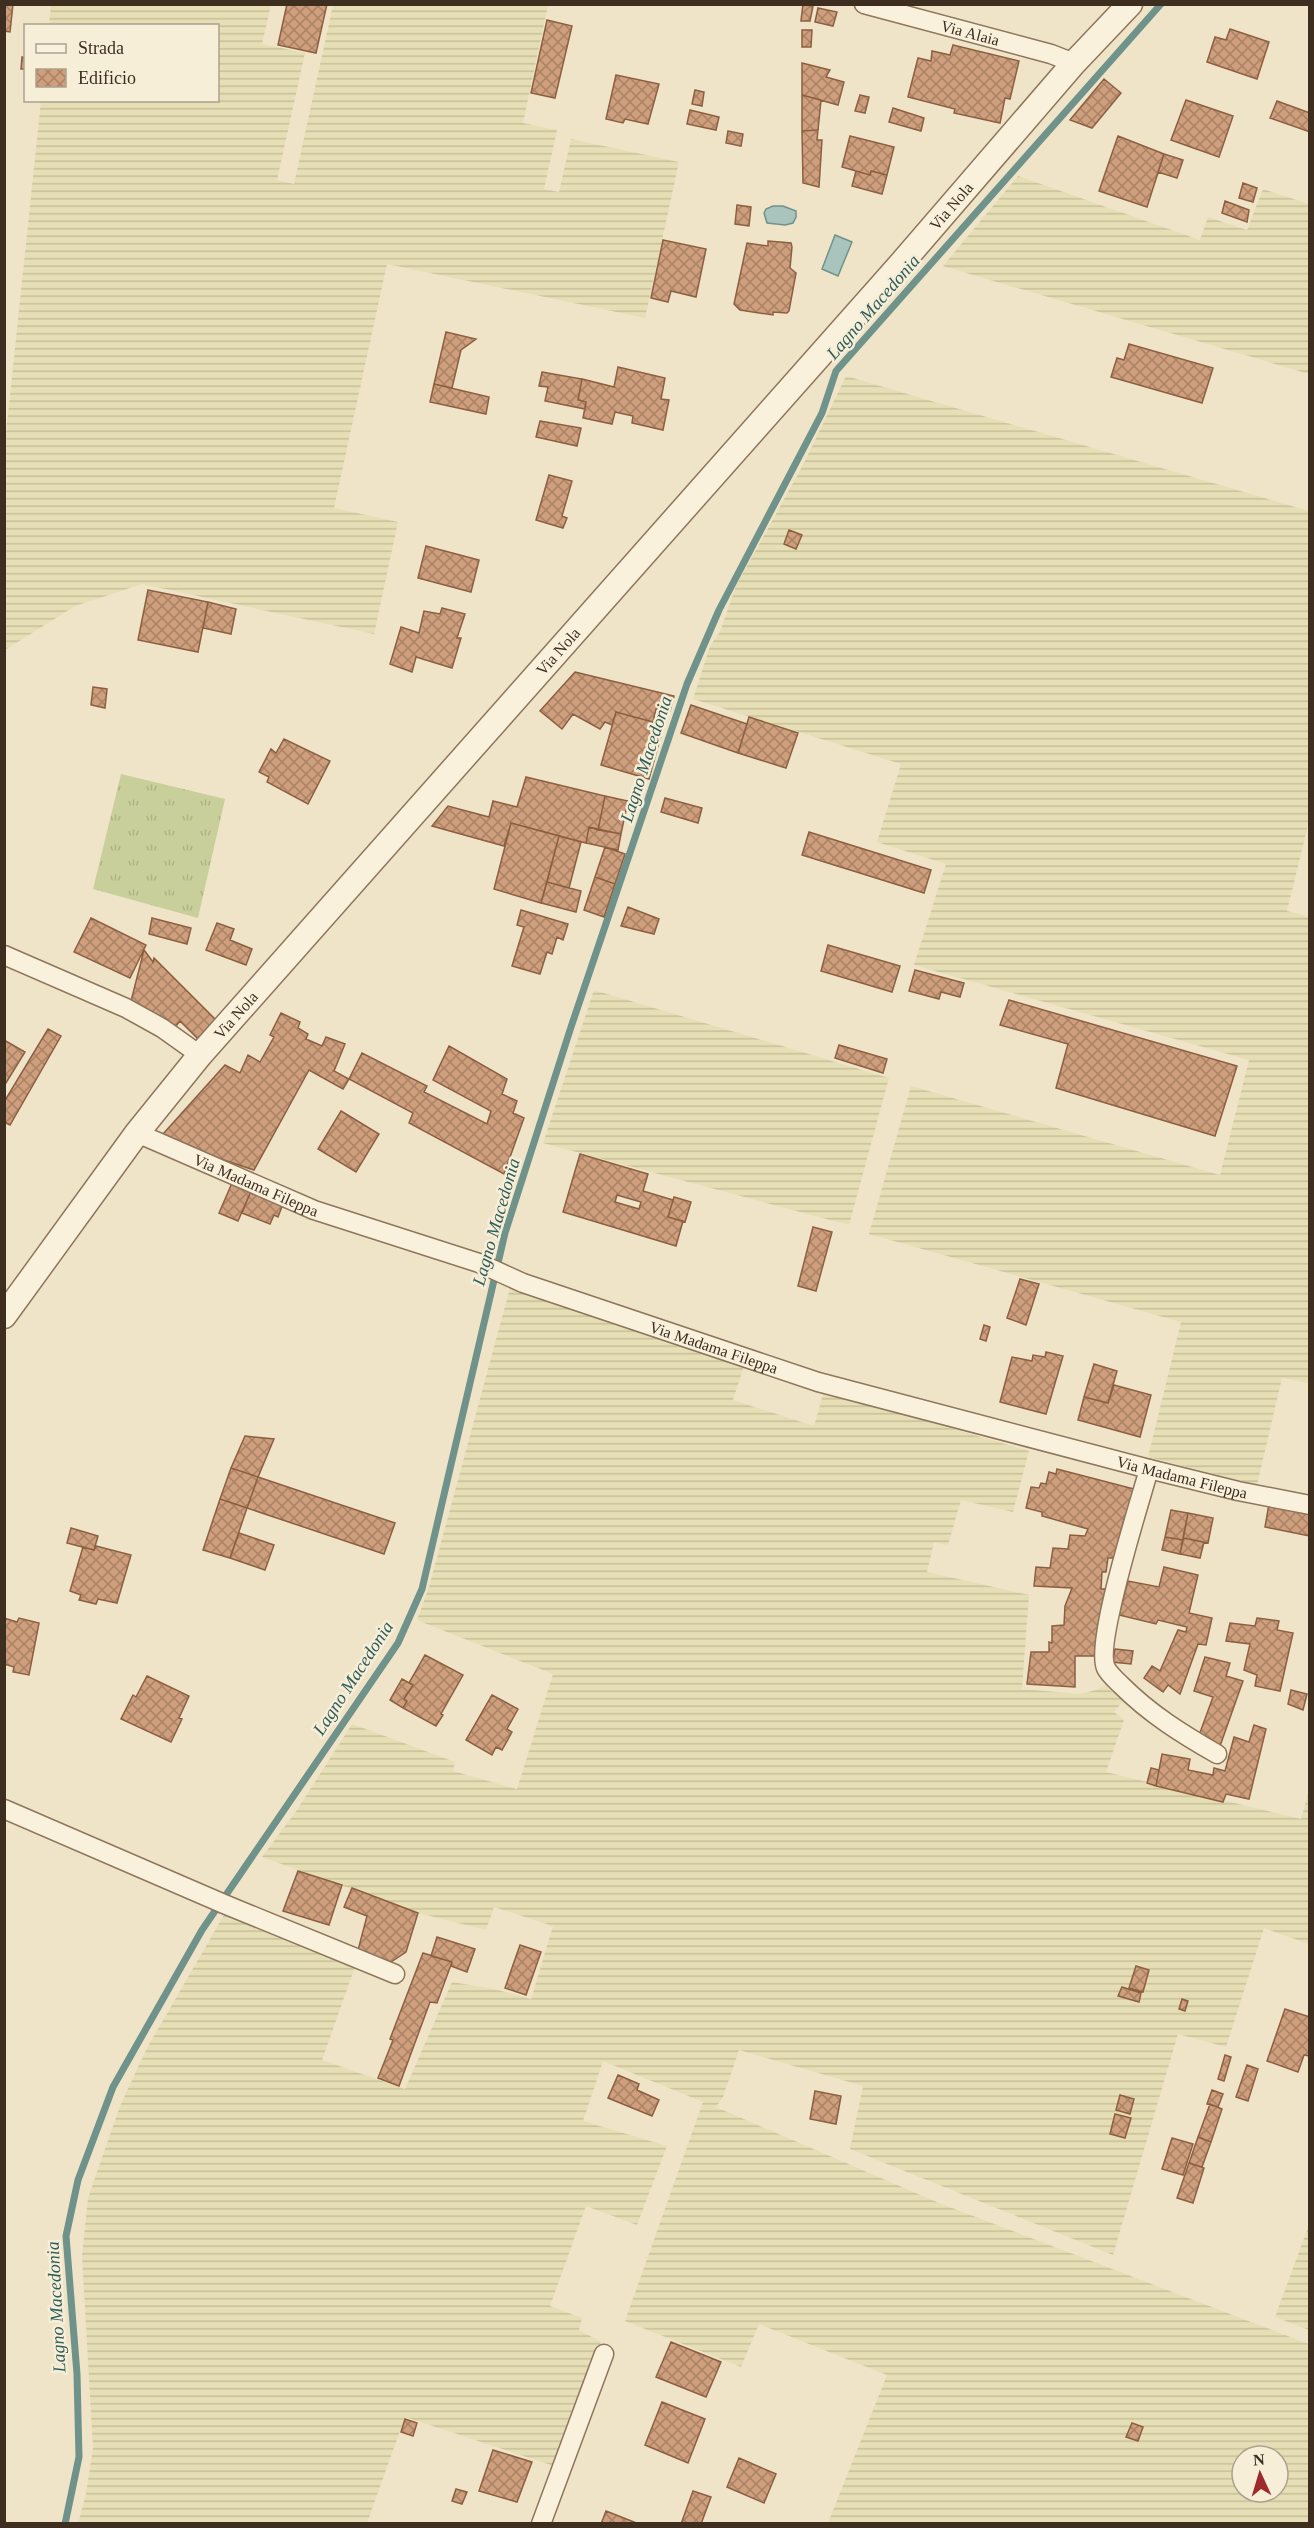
<svg xmlns="http://www.w3.org/2000/svg" width="1314" height="2528" viewBox="0 0 1314 2528" font-family="'Times New Roman',serif">
<defs>
<pattern id="farmland-rules" width="6" height="5" patternUnits="userSpaceOnUse" patternTransform="scale(1.5)"><rect width="6" height="5" fill="#e6deb5"/><path d="M0 2.5h6" fill="none" stroke="#c6bf9b"/></pattern>
<pattern id="grass-tufts" width="24" height="20" patternUnits="userSpaceOnUse" patternTransform="scale(1.5)"><rect width="24" height="20" fill="#c9cf9b"/><path d="M3 7l-1-3M5 7V3M7 7l1-3M15 17l-1-3M17 17v-4M19 17l1-3" fill="none" stroke="#aeb285"/></pattern>
<pattern id="building-cross-hatch" width="8" height="8" patternUnits="userSpaceOnUse" patternTransform="scale(1.5)"><rect width="8" height="8" fill="#cf9f7d"/><path d="M0 0l8 8M0 8l8-8" fill="none" stroke="#a98266"/></pattern>
</defs>
<rect width="100%" height="100%" fill="#f0e4c8"/>
<!-- farmland -->
<path fill="url(#farmland-rules)" fill-rule="evenodd" d="M51,5H271L262,44L305,53L277,180L294,184L333,5H548L523,123L557,130L544,189L559,192L571,139L679,162L645,318L387,264L334,508L398,522L374,634L142,584L75,606L5,650V443L41,101L218,100V26L49,25Z
M1018,176L1200,240L1208,217L1247,230L1263,189L1309,204V374L943,266Z
M846,376L1309,511L1310,817L1287,911L1310,917L1309,1383L1282,1378L1257,1485L1148,1457L1181,1322L869,1234L911,1086L1220,1175L1249,1060L914,965L946,864L877,842L901,764L693,699L710,646L720,632L736,586L803,465Z
M594,990L889,1078L849,1225L543,1143Z
M510,1288L744,1366L733,1400L814,1426L824,1391L1029,1451L1013,1512L961,1500L948,1545L934,1542L927,1572L1029,1595L1022,1689L1080,1694L1096,1690L1105,1685L1123,1701L1114,1712L1124,1720L1106,1772L1301,1819L1309,1791V1944L1264,1928L1226,2047L1178,2034L1113,2255L850,2149L863,2086L739,2050L723,2097L716,2107L939,2203L1309,2344V2523H828L887,2375L759,2324L741,2367L625,2321L703,2102L603,2061L583,2121L667,2146L637,2225L586,2206L550,2306L582,2318L579,2330L601,2342L557,2467L405,2417L367,2523L78,2524L86,2494L93,2448L82,2256L88,2198L120,2106L147,2048L224,1915L235,1914L356,1964L322,2060L405,2089L452,1982L494,1989L531,1999L553,1926L494,1907L486,1930L418,1913L262,1857L297,1810L352,1724L455,1762L453,1771L517,1789L553,1674L417,1620L429,1587ZM1242,2456H1278V2492H1242Z
M1309,2225V2330L1275,2317Z"/>
<!-- grass -->
<path fill="url(#grass-tufts)" d="M121,774L225,799L198,918L93,889Z"/>
<!-- water -->
<path fill="#a9c4bc" stroke="#6f938a" stroke-width="1.5" d="M773,206H783L796,211V217L793,223L785,225L767,223L764,213L766,209Z
M835,235L852,242L838,276L822,269Z"/>
<g fill="none" stroke-linecap="round" stroke-linejoin="round">
<!-- stream -->
<path stroke="#6f938a" stroke-width="7" d="M65,2524L79,2457L77,2374L66,2236L78,2180L113,2087L202,1930L398,1643L422,1589L505,1233L571,1027L687,684L719,610L822,413L836,371L1161,4"/>
</g>
<!-- building -->
<path fill="url(#building-cross-hatch)" stroke="#8d5f41" stroke-width="1.5" fill-rule="evenodd" d="M4,4H13L10,32L4,31Z
M287,4H327L316,53L278,45Z
M803,4L813,6L810,21H801Z
M818,8L837,12L833,26L815,22Z
M547,20L572,26L555,98L531,93Z
M1230,29L1269,42L1257,79L1207,62L1215,37L1226,40Z
M802,30H812L811,47H802Z
M953,45L1019,61L1010,99L1005,98L1000,123L954,113L955,109L908,97L918,58L931,61L932,51L950,55Z
M22,57L26,58V69H21Z
M802,63L830,70L826,77L844,82L838,105L802,95Z
M616,75L659,84L648,124L625,119L623,123L606,119Z
M1104,79L1121,93L1092,128L1070,120Z
M695,90L704,92L702,106L692,104Z
M802,95L821,100L818,130L802,131Z
M860,95L869,97L865,113L855,111Z
M1186,100L1233,116L1219,157L1171,140Z
M1277,101L1310,113V132L1270,118Z
M893,108L924,118L921,131L889,122Z
M690,110L719,117L716,130L687,124Z
M818,130L817,140H822L819,187L803,183L802,131Z
M728,131L743,134L741,146L726,143Z
M850,136L894,147L887,175L871,171L870,175L842,167Z
M1118,136L1164,154L1147,207L1099,191Z
M1164,154L1183,160L1177,178L1158,172Z
M856,171L870,175L871,171L887,175L882,194L852,186Z
M1243,183L1257,188L1253,202L1239,198Z
M1225,201L1249,210L1247,222L1222,213Z
M737,205L751,207L749,226L735,224Z
M663,240L706,249L696,297L671,291L668,302L651,298Z
M768,241L791,243L792,247L790,268L796,273L789,311L787,313L773,312V315L740,310L734,304L747,243L768,246Z
M446,332L476,339L461,350L452,388L434,384Z
M1129,344L1213,368L1202,403L1111,377L1117,358L1124,360Z
M618,367L665,378L661,399L669,400L663,430L632,423L633,416L615,412L612,424L583,418L586,402L578,400L582,379L614,387Z
M542,372L582,379L578,400L586,402L585,409L545,401L548,387L539,386Z
M434,384L489,397L486,414L430,402Z
M540,421L581,428L577,446L536,437Z
M549,475L572,481L562,516L567,518L563,528L536,520Z
M789,530L802,535L796,549L784,544Z
M426,546L479,560L471,592L418,578Z
M148,590L208,602L198,652L138,640Z
M208,602L236,609L231,634L203,628Z
M442,608L465,614L457,638H461L452,668L416,657L412,672L390,664L401,627L419,633L424,611L440,614Z
M575,672L674,696L670,711L656,709L653,722L616,712L612,725L605,722L600,729L573,714L562,729L540,711Z
M93,687L107,689L105,708L91,705Z
M691,705L747,724L738,753L681,733Z
M616,712L664,725L649,779L601,765Z
M749,717L798,733L786,768L738,753Z
M284,739L330,761L308,804L267,782L269,777L259,772L271,749L276,753Z
M526,777L605,796L598,830L589,827L586,843L511,823L504,846L432,826L448,806L489,817L493,801L517,807Z
M605,796L628,801L621,834L598,830Z
M665,798L702,808L698,823L661,812Z
M511,823L559,836L541,903L494,889Z
M589,827L621,834L618,850L586,843Z
M809,832L931,870L924,893L802,855Z
M559,836L581,842L569,888L547,882Z
M605,847L625,854L615,884L595,877Z
M595,877L615,884L604,917L584,910Z
M547,882L581,891L576,912L541,903Z
M628,907L659,919L654,934L621,926Z
M521,910L568,924L563,940L557,937L552,954L547,952L540,974L512,966L524,927L517,925Z
M91,918L146,945L130,978L74,952Z
M152,918L191,928L187,944L149,934Z
M217,923L234,929L230,940L252,949L246,965L206,950Z
M828,945L900,966L892,992L821,971Z
M144,950L153,962L154,958L217,1021L200,1041L180,1021L176,1026L130,1005Z
M915,970L964,983L960,997L941,992L939,999L909,991Z
M1009,1000L1237,1066L1215,1136L1056,1088L1068,1044L1000,1025Z
M281,1013L300,1022L298,1028L308,1034L306,1039L322,1046L326,1037L345,1044L334,1071L349,1079L343,1089L309,1070L254,1170L200,1152L163,1134L225,1065L240,1073L248,1055L260,1062L274,1037L270,1035Z
M48,1029L61,1036L10,1125L4,1122V1102Z
M4,1040L25,1052L4,1086Z
M839,1045L887,1059L883,1073L835,1058Z
M449,1046L507,1079L502,1094L517,1101L513,1113L524,1118L504,1174L409,1123L413,1113L349,1079L362,1053L427,1086L424,1092L487,1124L491,1111L433,1080Z
M341,1111L379,1134L356,1172L318,1149Z
M580,1154L648,1174L643,1191L673,1200L668,1217L683,1221L676,1246L563,1212ZM617,1195L641,1202L639,1209L615,1202Z
M232,1183L251,1191L238,1221L219,1213Z
M251,1191L283,1204L278,1217L274,1215L270,1224L242,1213Z
M674,1197L691,1202L685,1222L668,1217Z
M813,1227L832,1232L816,1291L798,1286Z
M1020,1279L1039,1284L1026,1325L1007,1318Z
M984,1325L990,1327L986,1341L980,1339Z
M1046,1352L1063,1356L1046,1414L1000,1402L1012,1357L1032,1361L1033,1355L1045,1357Z
M1094,1364L1117,1371L1108,1403L1084,1397Z
M1114,1385L1151,1395L1140,1437L1078,1420L1084,1397L1108,1403Z
M245,1436L274,1439L258,1477L231,1468Z
M231,1468L258,1477L247,1508L220,1499Z
M1057,1469L1138,1490L1132,1520L1124,1519L1115,1558H1108L1106,1572H1102L1101,1589H1108V1611L1101,1610L1097,1656H1075V1687L1027,1684L1031,1652H1049V1642L1052,1643V1626L1064,1625L1065,1606L1072,1588L1034,1586L1036,1567L1050,1568L1053,1548L1068,1549L1070,1535L1085,1536L1088,1529L1042,1516V1512L1026,1508L1031,1487L1039,1488L1041,1483L1046,1484L1049,1472L1056,1474Z
M258,1477L395,1523L384,1554L247,1508Z
M220,1499L247,1508L230,1558L203,1550Z
M1269,1504L1310,1512V1536L1265,1527Z
M1171,1510L1188,1513L1183,1540L1165,1537Z
M1188,1513L1213,1518L1208,1543L1183,1538Z
M71,1528L98,1536L94,1550L67,1543Z
M239,1533L274,1545L265,1570L230,1558Z
M1165,1537L1183,1540L1180,1554L1162,1550Z
M1183,1538L1204,1542L1200,1558L1180,1554Z
M96,1546L131,1555L117,1603L98,1599L96,1604L79,1600L81,1595L70,1591L83,1547L94,1550Z
M1164,1567L1198,1575L1189,1613L1212,1618L1206,1645L1198,1644L1180,1694L1168,1685L1163,1692L1144,1678L1152,1666L1160,1671L1178,1630L1186,1632L1187,1627L1158,1620L1156,1624L1119,1615L1128,1581L1159,1587Z
M4,1618L17,1622L19,1618L39,1623L29,1675L13,1672L14,1667L4,1664Z
M1257,1618L1279,1621L1277,1630L1293,1633L1280,1691L1255,1686L1257,1675L1244,1670L1250,1644L1226,1641L1230,1623L1255,1626Z
M1115,1649L1133,1651L1131,1664L1112,1662Z
M425,1655L463,1675L441,1714L443,1715L436,1726L403,1708L407,1701L404,1699L413,1685L409,1683Z
M1205,1657L1230,1663L1226,1676L1243,1681L1220,1746L1198,1738L1213,1697L1194,1691Z
M147,1676L189,1696L179,1718L182,1719L171,1742L121,1719L133,1695L136,1697Z
M402,1679L413,1685L404,1699L407,1701L403,1708L390,1700Z
M1291,1690L1307,1694L1303,1710L1288,1704Z
M492,1695L518,1709L507,1729L512,1732L502,1750L496,1747L492,1755L466,1740Z
M1254,1725L1266,1729L1249,1799L1226,1794L1223,1802L1156,1786L1162,1754L1190,1759L1188,1770L1213,1775L1214,1768L1225,1771L1234,1737L1249,1742Z
M1151,1768L1159,1770L1156,1786L1147,1783Z
M298,1871L342,1885L329,1925L283,1911Z
M352,1888L418,1913L406,1952L388,1964L357,1954L367,1916L344,1907Z
M437,1937L475,1949L467,1972L451,1966L452,1962L431,1956Z
M520,1945L541,1952L526,1995L505,1988Z
M423,1953L452,1962L437,2003L430,2002L399,2086L378,2078L393,2040L390,2039Z
M1136,1966L1149,1970L1143,1992L1129,1988Z
M1122,1987L1141,1993L1139,2002L1118,1996Z
M1182,1999L1188,2001L1185,2011L1179,2009Z
M1285,2009L1310,2017V2056L1304,2055L1298,2072L1267,2061Z
M1225,2055L1231,2057L1224,2081L1218,2079Z
M1247,2065L1258,2069L1248,2101L1236,2097Z
M618,2075L639,2084L637,2090L659,2100L652,2116L608,2098Z
M1212,2090L1223,2094L1218,2107L1207,2104Z
M815,2091L841,2096L836,2124L810,2119Z
M1120,2095L1134,2099L1130,2114L1116,2110Z
M1210,2104L1222,2109L1211,2142L1198,2137Z
M1115,2114L1131,2118L1125,2138L1110,2134Z
M1198,2137L1211,2142L1202,2167L1189,2163Z
M1172,2138L1193,2144L1183,2175L1162,2169Z
M1189,2163L1204,2168L1193,2203L1177,2198Z
M671,2342L721,2362L706,2397L656,2377Z
M662,2402L705,2419L688,2463L645,2445Z
M405,2419L417,2423L413,2436L401,2432Z
M1132,2423L1143,2427L1138,2441L1126,2437Z
M493,2450L532,2462L517,2502L479,2491Z
M739,2458L776,2474L764,2503L727,2487Z
M456,2489L467,2492L462,2504L452,2501Z
M693,2491L711,2497L701,2524H681Z
M606,2511L639,2524H601Z"/>
<g fill="none" stroke-linecap="round" stroke-linejoin="round">
<defs>
<g id="minor">
<path id="s1" d="M864,4L1051,54L1074,63"/>
<path d="M4,955L126,1008L162,1028L200,1055"/>
<path id="s2" d="M137,1133L314,1210L479,1263L523,1283L818,1382L1149,1469L1238,1491L1310,1505"/>
<path d="M1149,1469C1140,1502 1094,1644 1106,1668C1109,1674 1116,1680 1121,1685C1150,1714 1182,1734 1217,1754"/>
<path d="M4,1809L224,1904L395,1974"/>
<path d="M541,2524L604,2354"/>
</g>
<g id="tertiary">
<path id="s3" d="M4,1316L137,1133L200,1055L899,266L1074,63L1130,4"/>
</g>
</defs>
<!-- minor casing -->
<use href="#minor" stroke="#8d765c" stroke-width="21"/>
<!-- tertiary casing -->
<use href="#tertiary" stroke="#8d765c" stroke-width="27"/>
<!-- minor -->
<use href="#minor" stroke="#faf1dc" stroke-width="18"/>
<!-- tertiary -->
<use href="#tertiary" stroke="#faf1dc" stroke-width="24"/>
</g>
<g text-anchor="middle" dominant-baseline="central" stroke-width="5" stroke-linejoin="round" paint-order="stroke">
<!-- street labels -->
<g font-size="16" fill="#3d2e20" stroke="#f7eed8">
<text stroke="none"><textPath href="#s1" startOffset="110">Via Alaia</textPath></text>
<text stroke="none"><textPath href="#s3" startOffset="1460">Via Nola</textPath></text>
<text stroke="none"><textPath href="#s3" startOffset="866">Via Nola</textPath></text>
<text stroke="none"><textPath href="#s3" startOffset="380">Via Nola</textPath></text>
<text stroke="none"><textPath href="#s2" startOffset="130">Via Madama Fileppa</textPath></text>
<text stroke="none"><textPath href="#s2" startOffset="616">Via Madama Fileppa</textPath></text>
<text stroke="none"><textPath href="#s2" startOffset="1102">Via Madama Fileppa</textPath></text>
</g>
<!-- water labels -->
<g font-size="18" font-style="italic" fill="#2f5d5a" stroke="#f7eed8">
<text transform="translate(873 307) rotate(-49)">Lagno Macedonia</text>
<text transform="translate(646 759) rotate(-72)">Lagno Macedonia</text>
<text transform="translate(496 1222) rotate(-74)">Lagno Macedonia</text>
<text transform="translate(353 1678) rotate(-57)">Lagno Macedonia</text>
<text transform="translate(56 2307) rotate(-93)">Lagno Macedonia</text>
</g>
</g>
<!-- border -->
<rect width="1314" height="2528" fill="none" stroke="#3d2e20" stroke-width="12"/>
<!-- legend -->
<rect x="24" y="24" width="195" height="78" fill="#f7eed8" stroke="#ada18e" stroke-width="1.5"/>
<rect x="36" y="44" width="30" height="9" fill="#faf1dc" stroke="#ada18e" stroke-width="1.5"/>
<text x="78" y="54" font-size="18" fill="#3d2e20">Strada</text>
<rect x="36" y="69" width="30" height="18" fill="url(#building-cross-hatch)" stroke="#ada18e" stroke-width="1.5"/>
<text x="78" y="84" font-size="18" fill="#3d2e20">Edificio</text>
<!-- north arrow -->
<g transform="translate(1260 2474) rotate(356)"><circle r="28" fill="#f7eed8" stroke="#ada18e" stroke-width="1.5"/>
<path d="M0-4.5L10 22L0 15L-10 22Z" fill="#9e2a2b"/>
<text y="-9" font-size="16" font-weight="bold" text-anchor="middle" fill="#3d2e20">N</text>
</g>
</svg>
